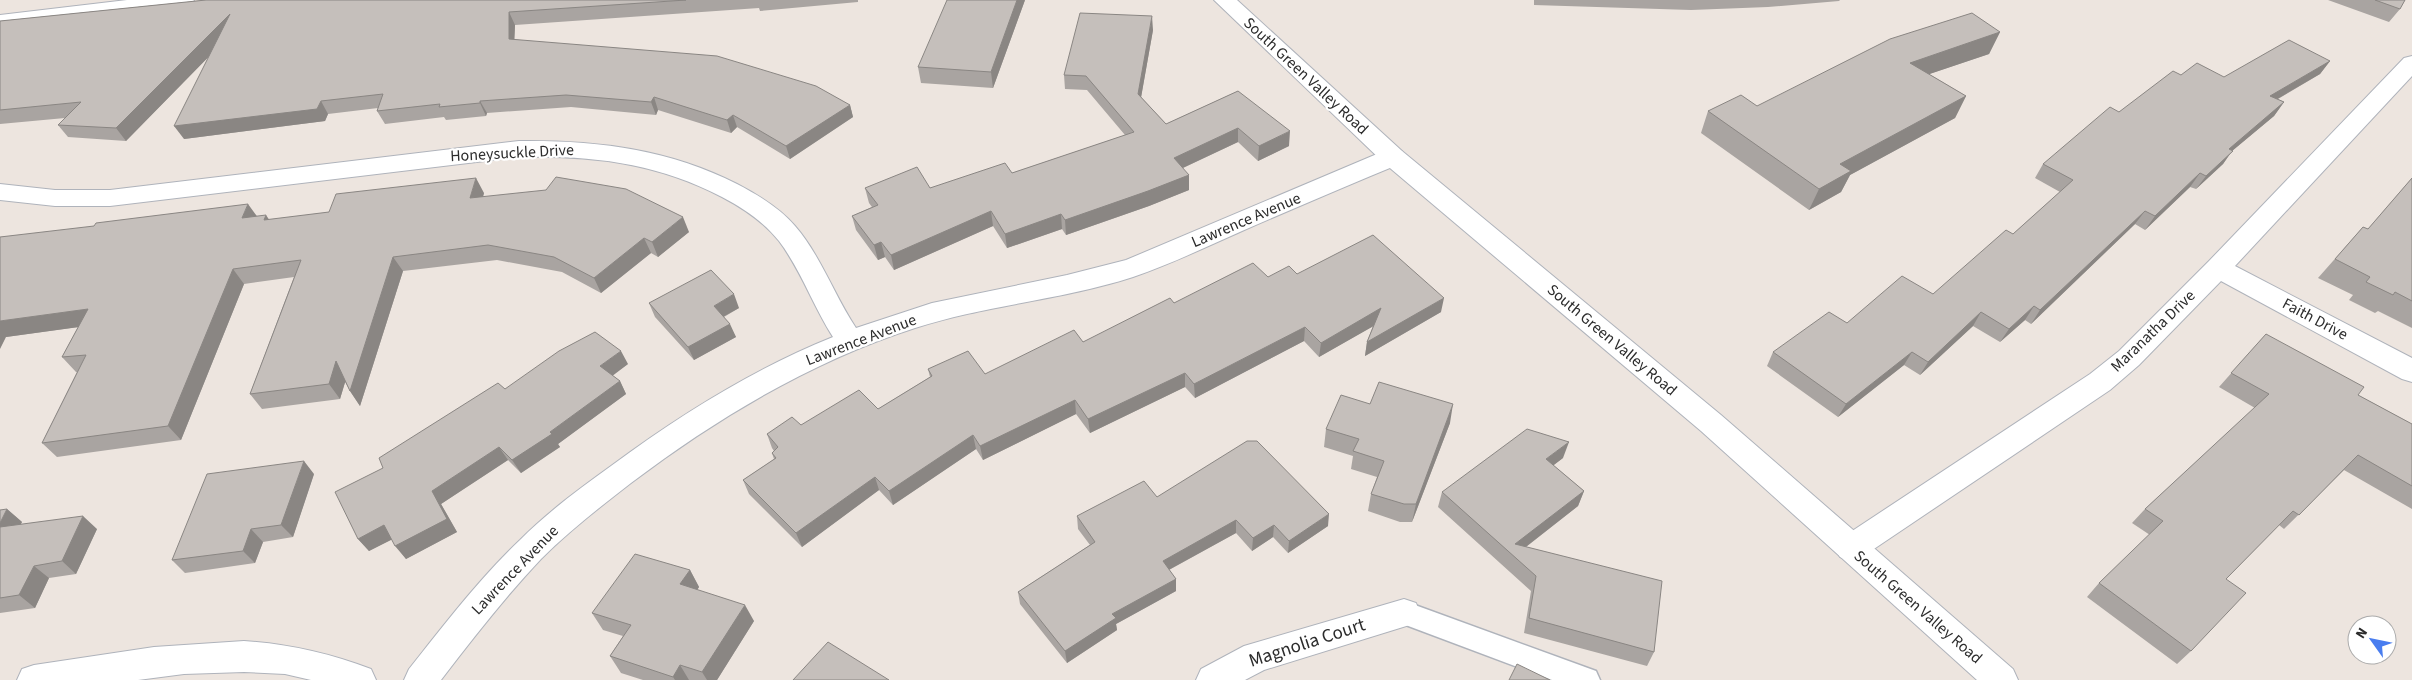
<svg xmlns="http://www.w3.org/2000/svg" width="2412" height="680" viewBox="0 0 2412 680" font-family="'Source Sans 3',sans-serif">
<rect width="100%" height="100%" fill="#ede5df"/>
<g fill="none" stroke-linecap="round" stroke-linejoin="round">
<defs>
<path id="service" d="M1404,601L1596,671L1600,680H1552L1395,621L1391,613L1395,605Z"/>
<path id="minor" d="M127,0H194L191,5L183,6L0,27V15Z
M2412,56V76L2235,266L2412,358V382L2402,379L2221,281L2139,365L2110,390L1862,557L1851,561L1840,557L1835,548L1840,539L2090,374L2119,351L2209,261L2404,58Z
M519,141C595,140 669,149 737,184C758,195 780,208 795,226C821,256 834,295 856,328L932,303L1067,275L1126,260L1384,151L1393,149L1402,151L1405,157L1402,163C1348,185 1295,208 1242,231C1206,247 1171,264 1133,277C1062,300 986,305 915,328C812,361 717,418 631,483C600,507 569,531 541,559C505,597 473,638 441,680H404L409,669C444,625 479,579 520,540C548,512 579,489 611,466C680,415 753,369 833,337C813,306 801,270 779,241C764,222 743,208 722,197C657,163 591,155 519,157L110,206H55L0,200V184L55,190H110Z
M1404,599L1416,603L1420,613L1416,623L1264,670L1245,680H1196L1201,669L1244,646Z
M244,641C289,644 329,653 371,669L376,680H311L285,674L244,672L184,674L138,680H17L22,669L34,665L154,647Z"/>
<path id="secondary" d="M1214,0H1237L1402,151L1721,415L2013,669L2018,680H1977L1701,431L1384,163Z"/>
</defs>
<!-- service casing -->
<use href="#service" stroke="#afb3bb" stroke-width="3"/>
<!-- minor casing -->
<use href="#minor" stroke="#afb3bb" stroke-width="2"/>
<!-- secondary casing -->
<use href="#secondary" stroke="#afb3bb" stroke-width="2"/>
<!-- service -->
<use href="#service" fill="#fff" fill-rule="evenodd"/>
<!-- minor -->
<use href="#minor" fill="#fff" fill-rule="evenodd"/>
<!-- secondary -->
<use href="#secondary" fill="#fff" fill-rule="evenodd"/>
</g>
<!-- wall -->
<path fill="#a9a4a1" d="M206,0H858V2L760,11L759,8L515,25L514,39L850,105L853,117L790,159L737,127L731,133L658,110L656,115L571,107L487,113L486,116L446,120L444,117L385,124L377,111L378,108L328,114L325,121L184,139L209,56L126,141L68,137L58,125L65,118L0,124V21Z
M1025,0L993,88L921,83L918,67Z
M1534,0H1840L1839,1L1768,7L1691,10L1534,5Z
M2328,0H2405L2400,9L2389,22Z
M1153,30L1141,97L1166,124L1238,91L1289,146L1258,161L1238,142L1183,168L1189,190L1149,206L1066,235L1062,229L1007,248L993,226L894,270L885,257L878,260L856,230L852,216L872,207L869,203L865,188H930L1012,173L1125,135L1087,90L1065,89L1064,75Z
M2000,32L1989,54L1929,74L1966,96L1955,118L1850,175L1841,192L1809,210L1701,133L1708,111L1757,106Z
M2330,61L2320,74L2278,99L2284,102L2274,116L2232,151L2223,164L2196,189L2190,187L2145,230L2135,224L2031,324L2025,320L2000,342L1973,326L1920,375L1904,365L1838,417L1767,366L1773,352L1847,323L1933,294L2013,234L2060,192L2035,178L2043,164L2119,112L2181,75L2224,77Z
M2412,178V328L2378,311L2375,313L2349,300L2353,295L2318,278L2363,227L2368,229Z
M484,193L483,197L689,232L658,257L651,253L601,293L562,272L497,260L403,271L360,406L350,391L345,382L340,399L262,409L250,394L294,277L244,284L181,440L57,457L42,443L77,372H76L62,357L78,327L6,337L0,237L257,216L269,220Z
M1297,274L1441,312L1365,356L1367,342L1373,326L1319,357L1304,341L1195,398L1185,387L1090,433L1076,414L983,460L976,449L893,505L879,490L802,547L749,494L743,480L774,459L772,453L774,451L772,448L767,434L801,425L878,409L930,377L928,369L985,374L1083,342L1174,303L1268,277Z
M649,303L739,308L724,317L736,337L694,360L655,317Z
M2266,334L2358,395L2412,424V509L2344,470L2284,529L2279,525L2226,579L2191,651L2177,664L2087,597L2099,583L2150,535L2132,523L2145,509L2255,408L2219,387Z
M628,364L612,375L620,381L626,394L558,444L560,447L521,473L508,460L441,504L457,532L406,559L392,539L369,551L358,539L383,468L505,389Z
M1370,404L1450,423L1412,522H1400L1368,511L1371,494L1377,477L1351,469L1353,456L1324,447L1326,429Z
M1563,458L1553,465L1584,491L1578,506L1526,547L1654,652L1647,666L1524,633L1531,591L1438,507L1442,492Z
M314,474L293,537L263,542L255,563L185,573L172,560Z
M1157,497L1328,526L1288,553L1273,537L1252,551L1236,533L1169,570L1176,579V591L1116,624L1117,630L1067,663L1020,604L1018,592L1090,545L1078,529L1077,516Z
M7,509L22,522L20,524L97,529L76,574L49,578L35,608L0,613V523Z
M690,570L699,587L697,590L754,621L717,680H643L621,673L610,656L623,636L603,630L592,613Z"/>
<!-- shaded-wall -->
<path fill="#8a8683" d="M1017,0H1025L993,88L991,72Z
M509,12L515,25L514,51L509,39Z
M230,14L238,27L126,141L116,128Z
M1152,16L1153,30L1139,109L1138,94Z
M2000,32L1989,54L1900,84L1910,63Z
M2330,61L2320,74L2260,109L2270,96Z
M1966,96L1955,118L1850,175L1841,192L1809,210L1819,189L1840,164Z
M654,97L658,110L656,115L651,102Z
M321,101L328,114L325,121L184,139L174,126Z
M480,101L487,113L486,116L480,103Z
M2284,102L2274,116L2232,151L2223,164L2196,189L2206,176L2229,149Z
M850,105L853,117L790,159L786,146Z
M733,115L737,127L731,133L727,120Z
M1238,128V142L1174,172V158Z
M1290,131L1289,146L1258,161L1259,146Z
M2200,173L2190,187L2145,230L2155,216Z
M1189,175V190L1149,206L1066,235L1065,220Z
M476,178L484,193L478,213L470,198Z
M248,204L259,219L242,218Z
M991,211L993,226L894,270L891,255Z
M2145,211L2135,224L2031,324L2040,310Z
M1061,214L1062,229L1007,248L1005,234Z
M266,215L276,230L264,220Z
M683,217L689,232L658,257L652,242Z
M644,238L651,253L601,293L594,278Z
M881,242L885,257L878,260L874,245Z
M393,257L403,271L360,406L350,391Z
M233,269L244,284L181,440L168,426Z
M734,294L739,308L719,319L714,306Z
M1444,298L1441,312L1365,356L1367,342Z
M2034,306L2025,320L2000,342L2009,329Z
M1381,308L1379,323L1319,357L1321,343Z
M88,309L101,324L6,337L0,349V321Z
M1981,312L1973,326L1920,375L1928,362Z
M730,324L736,337L694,360L688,347Z
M1305,327L1304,341L1195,398L1194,384Z
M621,351L628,364L607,380L600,366Z
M1912,352L1904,365L1838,417L1846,404Z
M336,361L347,376L340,399L329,384Z
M1185,373V387L1090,433L1088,419Z
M620,381L626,394L558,444L560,447L521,473L512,460Z
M1075,400L1076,414L983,460L980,446Z
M1453,404L1450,423L1412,522L1416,504Z
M973,435L976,449L893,505L889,491Z
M1569,442L1563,458L1541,475L1546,459Z
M499,447L508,460L441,504L457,532L406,559L395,546L432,491Z
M304,461L314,474L293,537L281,525Z
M875,477L879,490L802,547L796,533Z
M1584,491L1578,506L1514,556L1515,544Z
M7,509L22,522L13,540L0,529V523Z
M1329,514L1328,526L1288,553L1289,541Z
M83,516L97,529L76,574L62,561Z
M1236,520V533L1163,573V561Z
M384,525L395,538L369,551L358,539Z
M1274,525L1273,537L1252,551L1253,538Z
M251,529L263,542L255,563L243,551Z
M34,566L49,578L35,608L19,595Z
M690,570L699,587L690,601L680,584Z
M1176,579V591L1116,624L1117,630L1067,663L1065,651L1112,614Z
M745,605L754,621L717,680H707L702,672Z
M680,665L689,680H675L673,677Z"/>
<!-- building -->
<path fill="#c5bfbb" stroke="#8a8683" d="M206,0H686L509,12V39L717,56L816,86L850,105L786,146L733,115L727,120L654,97L651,102L566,95L480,101V103L439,107L440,104L377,111L383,94L321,101L317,109L174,126L230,14L116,128L58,125L81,102L0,110V21Z
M947,0H1017L991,72L918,67Z
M2375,0H2405L2400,9Z
M1080,13L1152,16L1138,94L1166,124L1238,91L1290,131L1259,146L1238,128L1174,158L1189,175L1148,191L1065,220L1061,214L1005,234L991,211L891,255L881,242L874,245L852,216L878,205L865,188L917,167L930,188L1005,163L1012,173L1134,132L1086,76L1064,75Z
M1972,13L2000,32L1910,63L1966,96L1840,164L1851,171L1819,189L1708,111L1741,95L1757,106L1890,39Z
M2289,40L2330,61L2270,96L2284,102L2229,149L2233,151L2206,176L2200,173L2155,216L2145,211L2040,310L2034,306L2009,329L1981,312L1928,362L1912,352L1846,404L1773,352L1829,312L1847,323L1902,276L1933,294L2006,230L2013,234L2073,180L2043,164L2110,107L2119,112L2173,71L2181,75L2197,63L2224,77Z
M556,177L626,189L683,217L652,242L644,238L594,278L554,257L488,245L393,257L350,391L336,361L329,384L250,394L301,260L233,269L168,426L42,443L86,355L62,357L88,309L0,321V237L94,226L96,223L248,204L242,218L266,215L264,220L329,212L336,194L476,178L470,198L546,190Z
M2412,178V301L2395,292L2393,295L2366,282L2370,277L2335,259L2363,227L2368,229Z
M1373,235L1444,298L1367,342L1381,308L1321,343L1305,327L1194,384L1185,373L1088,419L1075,400L980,446L973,435L889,491L875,477L796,533L743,480L776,458L772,453L778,447L767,434L792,417L801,425L859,390L878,409L932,376L928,369L968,351L985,374L1074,330L1083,342L1170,298L1174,303L1253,263L1268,277L1289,266L1297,274Z
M711,270L734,294L714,306L730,324L688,347L649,303Z
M595,332L621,351L600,366L620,381L550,432L552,434L512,460L499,447L432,491L447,519L395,546L384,525L358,539L335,492L383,468L379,458L498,383L505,389L559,351Z
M2266,334L2364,387L2358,395L2412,424V486L2358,455L2299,515L2293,511L2226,579L2246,593L2191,651L2099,583L2163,521L2145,509L2269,394L2231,373Z
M1379,382L1453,404L1416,504H1404L1371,494L1384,461L1353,451L1359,439L1326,429L1341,395L1370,404Z
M1527,429L1569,442L1546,459L1584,491L1515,544L1662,581L1654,652L1529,618L1536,576L1442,492Z
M1247,441H1257L1329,514L1289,541L1274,525L1253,538L1236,520L1163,561L1176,579L1112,614L1116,618L1065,651L1018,592L1095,542L1077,516L1144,481L1157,497Z
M304,461L281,525L251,529L243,551L172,560L207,474Z
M7,509L0,523V510Z
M83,516L62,561L34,566L19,595L0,598V527Z
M635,554L690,570L680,584L745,605L702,672L680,665L673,677L610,656L631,625L592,613Z
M828,642L889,680H793Z
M1517,664L1550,680H1509Z"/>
<g text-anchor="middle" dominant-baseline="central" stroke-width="4.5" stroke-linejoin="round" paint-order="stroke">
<!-- street labels -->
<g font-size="16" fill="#2c2c2c" stroke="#fff">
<text transform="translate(1306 76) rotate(43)">South Green Valley Road</text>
<text transform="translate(512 153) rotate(-3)">Honeysuckle Drive</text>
<text transform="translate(1246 220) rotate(-23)">Lawrence Avenue</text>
<text transform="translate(2315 319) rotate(28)">Faith Drive</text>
<text transform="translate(2153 331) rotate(-44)">Maranatha Drive</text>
<text transform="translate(861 340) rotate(-21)">Lawrence Avenue</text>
<text transform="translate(1612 340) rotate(40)">South Green Valley Road</text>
<text transform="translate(515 570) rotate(-46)">Lawrence Avenue</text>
<text transform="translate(1918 607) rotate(41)">South Green Valley Road</text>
</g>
<!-- near-street labels -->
<g font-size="19" fill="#2c2c2c" stroke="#fff">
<text transform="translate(1307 643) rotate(-18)">Magnolia Court</text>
</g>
</g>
<!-- north arrow -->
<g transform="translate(2372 640) rotate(303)"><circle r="24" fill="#ffffff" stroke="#ababab"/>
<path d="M0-4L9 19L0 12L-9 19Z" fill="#497def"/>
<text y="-8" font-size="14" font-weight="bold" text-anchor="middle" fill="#2c2c2c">N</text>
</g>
</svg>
